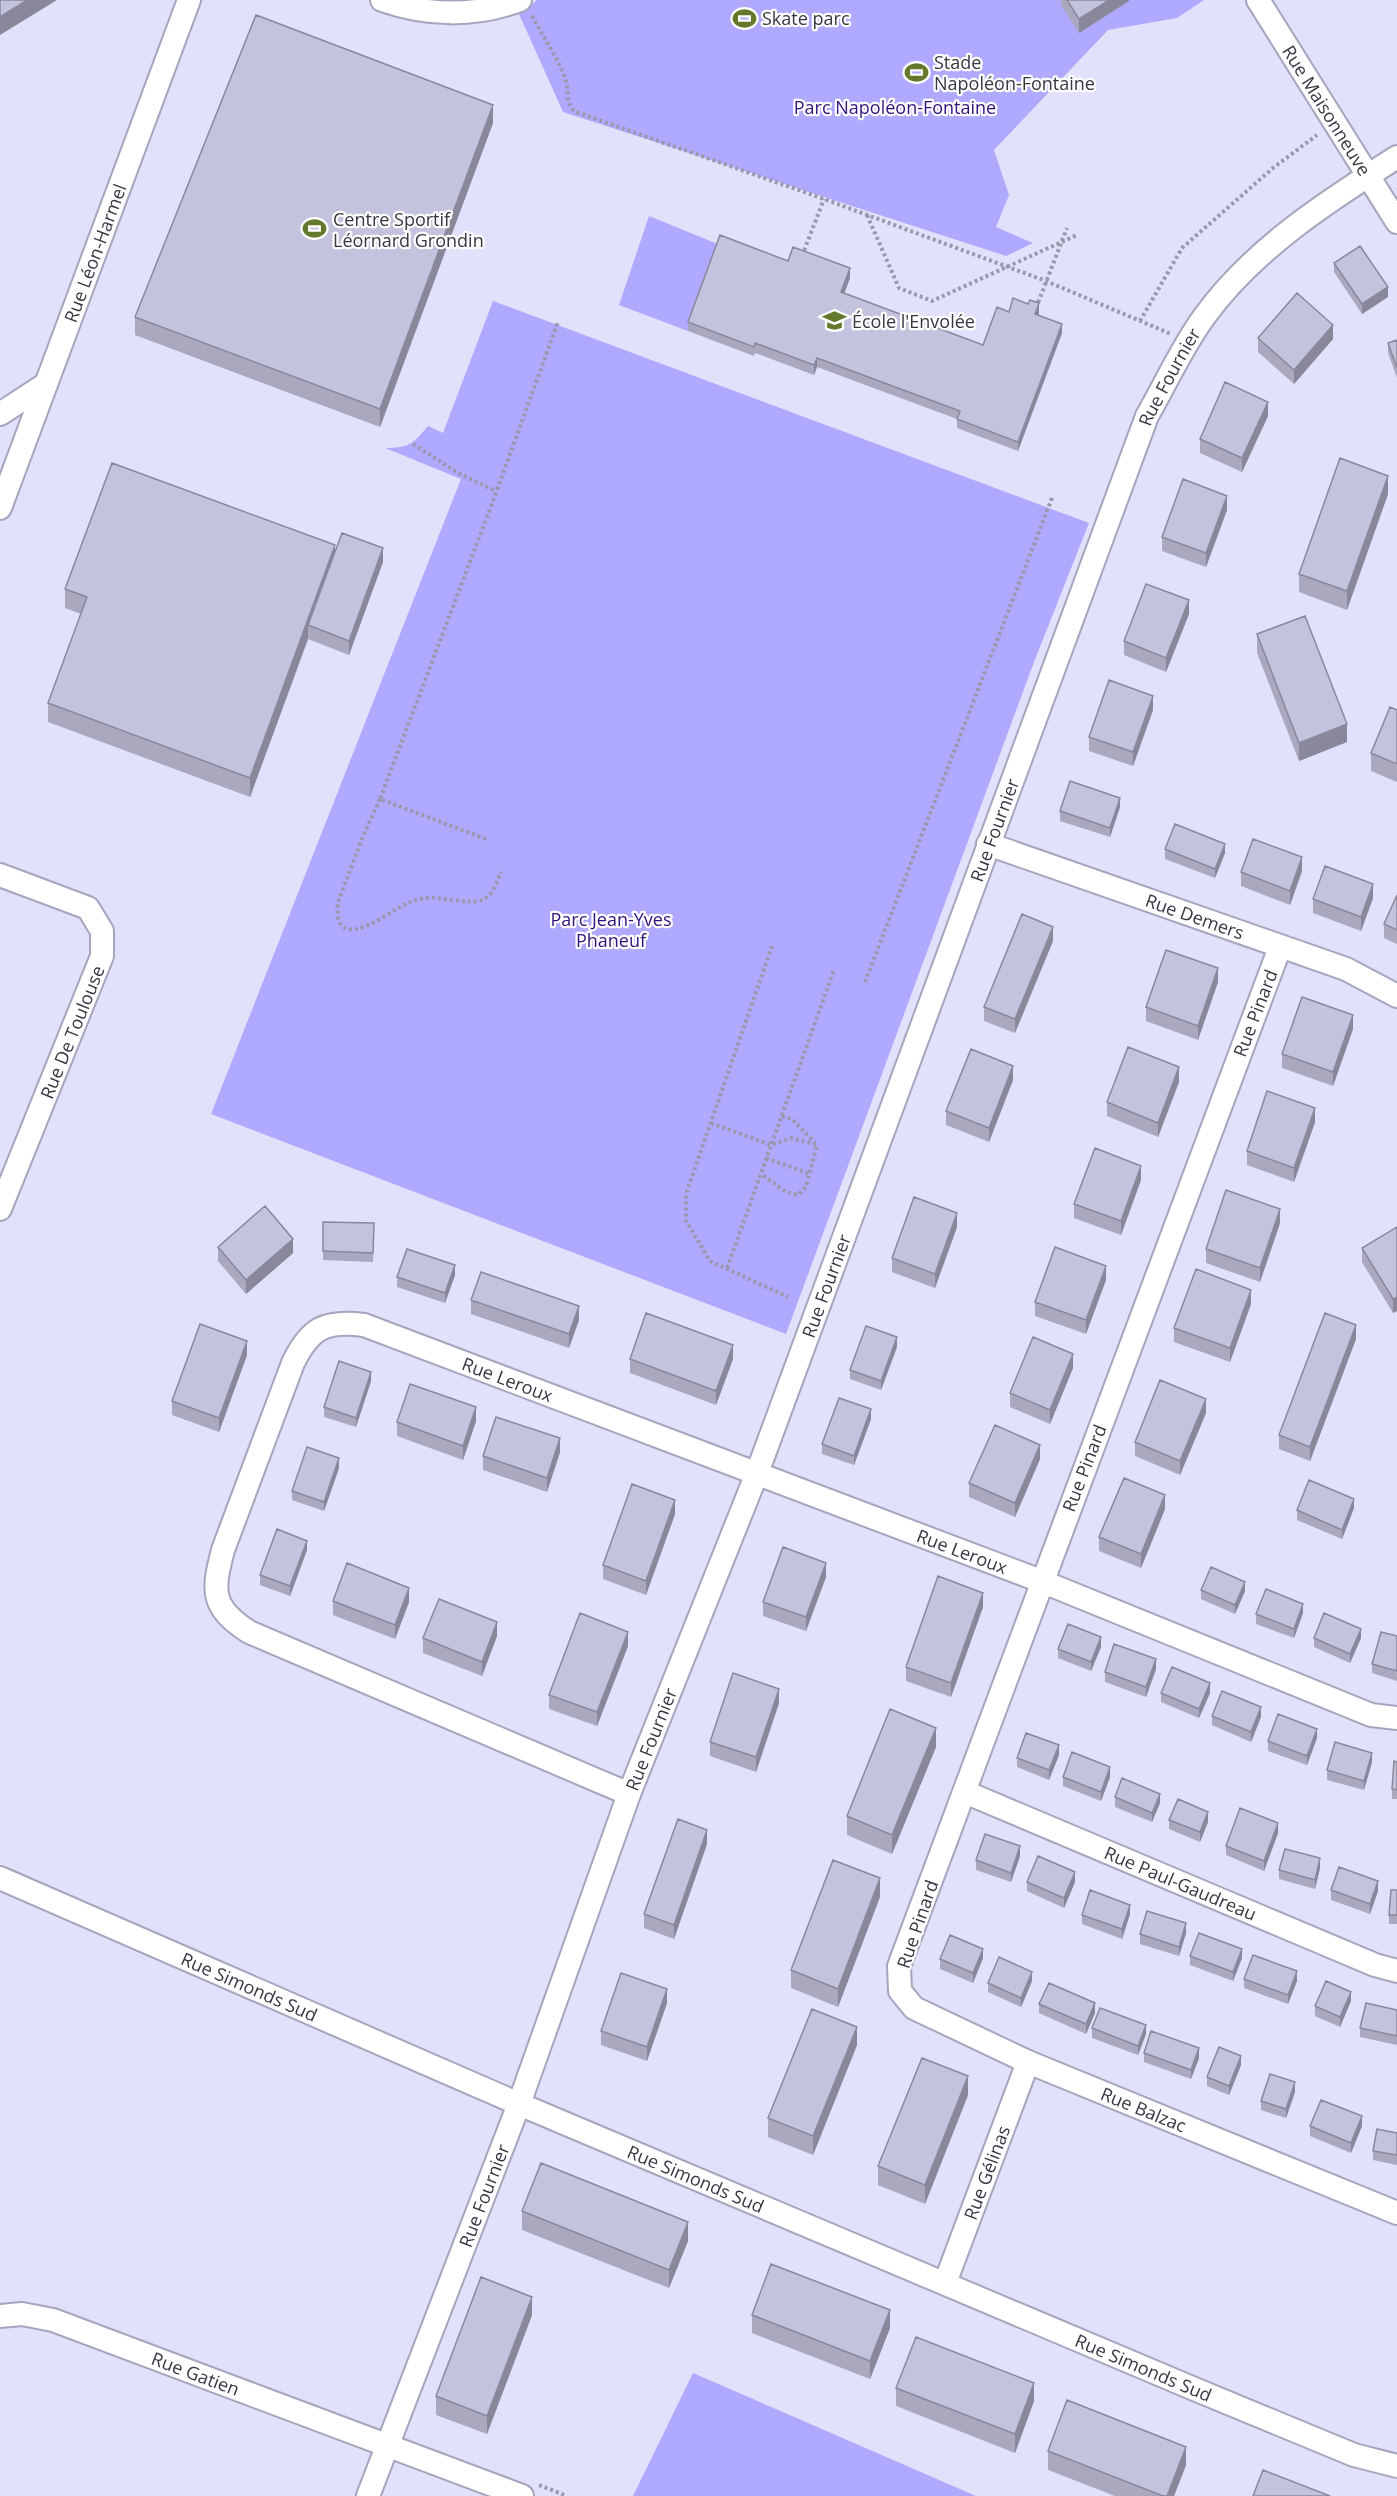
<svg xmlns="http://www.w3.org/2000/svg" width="1397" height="2496" viewBox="0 0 1397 2496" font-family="'Open Sans',sans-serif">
<rect width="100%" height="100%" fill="#e2e1fc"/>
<!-- green -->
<path fill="#afa9ff" d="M537,0H1204L1177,18L1108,30L994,150L1009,195L996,227L1033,243L1006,256L563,112L519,14Z
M649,216L720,245L688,331L619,305Z
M493,301L1089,523L1034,662L786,1334L211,1114L461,479L385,448C409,448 413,444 428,426L443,433Z
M693,2373L976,2496H633Z"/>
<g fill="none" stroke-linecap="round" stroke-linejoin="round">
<defs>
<g id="minor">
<path d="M382,0C427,16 475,17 520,0"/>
<path id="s1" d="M1258,0L1397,222"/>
<path d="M0,414L46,384"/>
<path id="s2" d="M0,508L189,0"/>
<path id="s3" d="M988,844L1346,969L1397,996"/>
<path d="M0,875L88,908L102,931V956L0,1209"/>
<path id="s4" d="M1280,947L899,1966L900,1991L914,2008L1028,2062L1397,2213"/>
<path id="s5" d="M965,1792L1375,1965L1397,1971"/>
<path id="s6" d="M629,1794L249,1632C211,1607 212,1592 223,1550L293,1363C310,1328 325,1320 364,1325L1041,1581L1371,1715L1397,1718"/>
<path id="s7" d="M0,1878L519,2104L1192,2388L1354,2455L1397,2466"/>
<path id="s8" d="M945,2283L1028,2062"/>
<path id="s9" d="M0,2316L22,2314L53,2320L522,2496"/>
<path id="s10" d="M368,2496L519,2104L629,1794L757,1473L1147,416C1166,383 1182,347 1204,317C1253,249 1328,201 1397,157"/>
</g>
</defs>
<!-- minor casing -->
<use href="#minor" stroke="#a5a5be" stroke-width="26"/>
<!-- path -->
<path stroke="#9998ac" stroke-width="4" stroke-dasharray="3 3" stroke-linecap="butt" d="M532,16C543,37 559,59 566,81C569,92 565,105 576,112L824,199L1046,281L1171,334
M867,215L899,288L932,301L1077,235
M802,256L824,199
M1036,308L1067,228
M1140,321L1182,248L1273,168L1317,135
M413,444L460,474L496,491
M380,799L363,836L338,902C337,911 336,926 348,929C364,934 398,905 415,900C438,893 468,907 484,899C493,894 497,882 501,872
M486,839L380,799L490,509L558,322
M772,946L686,1194V1221L710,1261L788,1297
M865,982L1052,498
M782,1116L792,1119L815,1143
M711,1123L771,1145L791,1138L817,1145L806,1187L798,1195L786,1192L761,1174
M766,1158L810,1174
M727,1268L834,970
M539,2485L567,2496"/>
<!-- minor -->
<use href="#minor" stroke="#fff" stroke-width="22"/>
</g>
<!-- wall -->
<path fill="#a9a8bf" d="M1061,0H1129V1L1079,33L1061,5Z
M493,123L380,427L135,335V317Z
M788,261L850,278L844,294L983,345L1009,312L1039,313L1038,315L1062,333L1018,451L957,428V419L817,367L814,375L755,353L754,356L688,331V322Z
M1334,263L1388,297L1362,314L1334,272Z
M1258,338L1333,339L1294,384L1258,352Z
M1397,340V378L1388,353V343Z
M1268,416L1242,472L1200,453V439Z
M1388,494L1347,610L1299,592V574Z
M1227,510L1206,567L1162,551V537Z
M335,550L383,562L349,655L308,639L250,797L48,722V703L81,614L65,608V589Z
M1189,614L1166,672L1124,655V641Z
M1257,634L1347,742L1299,761L1257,653Z
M1153,710L1133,766L1089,751V737Z
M1397,710V782L1371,771V753Z
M1120,807L1110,837L1060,821V811Z
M1165,849L1225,853L1215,878L1165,859Z
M1302,871L1290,905L1241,886V872Z
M1397,895V944L1384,938V924Z
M1373,898L1361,931L1313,913V899Z
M1053,941L1015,1033L984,1021V1007Z
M1218,982L1198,1040L1146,1021V1007Z
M1353,1029L1333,1086L1282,1068V1054Z
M1013,1080L989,1142L946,1125V1111Z
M1179,1082L1158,1137L1107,1116V1102Z
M1315,1122L1294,1182L1247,1165V1151Z
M1141,1180L1121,1235L1074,1218V1204Z
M323,1222L374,1223L373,1262L323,1260Z
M1280,1223L1260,1282L1206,1263V1249Z
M957,1227L935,1288L892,1272V1258Z
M1397,1227L1393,1313L1362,1262V1248Z
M218,1247L293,1253L246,1294L218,1261Z
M455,1275L445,1303L397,1287V1277Z
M1106,1280L1086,1334L1035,1316V1302Z
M471,1300L579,1320L569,1348L471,1314Z
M1251,1304L1230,1362L1174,1342V1328Z
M1356,1339L1310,1461L1279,1449V1435Z
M897,1347L881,1390L850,1379V1370Z
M247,1355L219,1432L172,1415V1401Z
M630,1359H733L716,1405L630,1373Z
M1073,1368L1050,1424L1010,1407V1393Z
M371,1381L356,1427L324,1417V1407Z
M1206,1413L1180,1475L1135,1456V1442Z
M871,1419L854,1465L822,1454V1444Z
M476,1421L463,1460L397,1436V1422Z
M560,1452L547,1492L483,1470V1456Z
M1040,1459L1015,1517L969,1497V1483Z
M339,1468L324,1511L292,1500V1491Z
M1354,1508L1342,1539L1297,1520V1510Z
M1165,1509L1141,1568L1099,1551V1537Z
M675,1514L646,1595L603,1579V1565Z
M307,1550L290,1596L260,1585V1575Z
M826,1577L806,1631L763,1616V1602Z
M1201,1590L1245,1591L1235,1614L1201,1599Z
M333,1601L409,1602L395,1639L333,1615Z
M983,1607L951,1697L906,1681V1667Z
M1303,1613L1294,1638L1256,1624V1614Z
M497,1636L482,1676L423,1653V1638Z
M1397,1636V1681L1372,1673V1664Z
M1314,1638H1361L1350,1663L1314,1647Z
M628,1646L597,1726L549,1709V1695Z
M1101,1647L1091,1671L1058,1658V1649Z
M1156,1669L1146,1697L1105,1682V1672Z
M1161,1693H1210L1199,1718L1161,1702Z
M779,1703L756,1772L710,1756V1742Z
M1212,1716L1261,1717L1251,1742L1212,1725Z
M1317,1738L1307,1765L1268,1751V1741Z
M936,1747L892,1854L847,1835V1816Z
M1059,1755L1049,1780L1017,1767V1758Z
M1372,1762L1364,1790L1327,1780V1770Z
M1397,1762V1799H1392V1789Z
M1063,1777H1110L1101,1801L1063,1786Z
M1115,1797L1160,1803L1152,1822L1115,1807Z
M1169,1820L1208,1822L1200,1842L1169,1829Z
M1278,1833L1264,1871L1226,1855V1846Z
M707,1844L674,1939L644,1928V1914Z
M1020,1856L1011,1882L976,1870V1860Z
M1320,1868L1315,1889L1279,1879V1870Z
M1027,1882H1075L1064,1908L1027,1891Z
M1331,1890L1378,1891L1370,1914L1331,1900Z
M1397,1890V1924H1389V1915Z
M880,1897L838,2007L791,1988V1970Z
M1130,1914L1122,1939L1082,1924V1915Z
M1186,1933L1179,1956L1140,1944V1934Z
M1190,1956L1242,1958L1233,1981L1190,1965Z
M983,1958L973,1983L940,1969V1959Z
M1244,1979L1297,1981L1288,2004L1244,1988Z
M1032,1981L1021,2007L988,1992V1983Z
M1351,2001L1340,2027L1315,2016V2006Z
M667,2003L647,2061L601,2045V2031Z
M1039,2004L1095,2013L1086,2034L1039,2013Z
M1397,2010V2045L1360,2037V2028Z
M1092,2028L1146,2034L1138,2055L1092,2038Z
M857,2045L813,2155L768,2137V2118Z
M1144,2053L1199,2058L1191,2079L1144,2062Z
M1241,2065L1229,2095L1207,2086V2077Z
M1295,2092L1286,2118L1261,2110V2101Z
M968,2095L925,2204L878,2185V2166Z
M1310,2126H1362L1351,2153L1310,2136Z
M1397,2133V2165L1373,2160V2151Z
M522,2211L688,2241L669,2288L522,2230Z
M532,2315L487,2434L436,2415V2396Z
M752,2315L890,2328L870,2379L752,2333Z
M896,2388L1034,2401L1015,2453L896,2406Z
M1048,2451L1186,2465L1174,2496H1115L1048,2470Z"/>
<!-- shaded-wall -->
<path fill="#89889b" d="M27,0H57L0,35V17Z
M1109,0H1129V1L1079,33V19Z
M493,105V123L380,427V409Z
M850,268V278L841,302V292Z
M1388,287V297L1362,314V304Z
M1039,303V313L1035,323V314Z
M1062,324V333L1018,451V442Z
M1333,325V339L1294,384V370Z
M817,358V367L814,375V365Z
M1268,402V416L1242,472V458Z
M1388,476V494L1347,610V591Z
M1227,496V510L1206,567V553Z
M335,545V564L308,625V639L250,797V778Z
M383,548V562L349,655V641Z
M1189,600V614L1166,672V658Z
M1153,696V710L1133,766V752Z
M1347,724V742L1299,761V743Z
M1120,798V807L1110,837V828Z
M1225,844V853L1215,878V869Z
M1302,857V871L1290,905V891Z
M1373,884V898L1361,931V917Z
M1053,927V941L1015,1033V1019Z
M1218,968V982L1198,1040V1026Z
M1353,1015V1029L1333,1086V1072Z
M1013,1066V1080L989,1142V1128Z
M1179,1067V1082L1158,1137V1123Z
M1315,1108V1122L1294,1182V1168Z
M1141,1166V1180L1121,1235V1221Z
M1280,1209V1223L1260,1282V1268Z
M957,1213V1227L935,1288V1274Z
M293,1239V1253L246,1294V1280Z
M455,1265V1275L445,1303V1293Z
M1106,1266V1280L1086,1334V1320Z
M1251,1290V1304L1230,1362V1348Z
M1397,1297V1311L1393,1313V1299Z
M579,1306V1320L569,1348V1334Z
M1356,1325V1339L1310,1461V1447Z
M897,1337V1347L881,1390V1381Z
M247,1341V1355L219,1432V1418Z
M733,1345V1359L716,1405V1391Z
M1073,1354V1368L1050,1424V1410Z
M371,1372V1381L356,1427V1418Z
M1206,1399V1413L1180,1475V1461Z
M476,1407V1421L463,1460V1446Z
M871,1409V1419L854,1465V1456Z
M560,1438V1452L547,1492V1478Z
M1040,1445V1459L1015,1517V1503Z
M339,1458V1468L324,1511V1502Z
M1165,1495V1509L1141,1568V1554Z
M1354,1499V1508L1342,1539V1530Z
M675,1500V1514L646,1595V1581Z
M307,1541V1550L290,1596V1586Z
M826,1563V1577L806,1631V1617Z
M1245,1582V1591L1235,1614V1605Z
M409,1588V1602L395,1639V1625Z
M983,1593V1607L951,1697V1683Z
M1303,1604V1613L1294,1638V1629Z
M497,1622V1636L482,1676V1662Z
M1361,1629V1638L1350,1663V1654Z
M628,1632V1646L597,1726V1712Z
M1101,1637V1647L1091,1671V1662Z
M1156,1659V1669L1146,1697V1687Z
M1210,1683V1693L1199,1718V1709Z
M779,1689V1703L756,1772V1757Z
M1261,1707V1717L1251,1742V1732Z
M936,1728V1747L892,1854V1835Z
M1317,1729V1738L1307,1765V1756Z
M1059,1745V1755L1049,1780V1770Z
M1372,1753V1762L1364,1790V1781Z
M1110,1767V1777L1101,1801V1792Z
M1160,1794V1803L1152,1822V1813Z
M1208,1812V1822L1200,1842V1832Z
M1278,1823V1833L1264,1871V1861Z
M707,1830V1844L674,1939V1925Z
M1020,1846V1856L1011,1882V1873Z
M1320,1858V1868L1315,1889V1880Z
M1075,1872V1882L1064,1908V1898Z
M880,1878V1897L838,2007V1989Z
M1378,1881V1891L1370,1914V1904Z
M1130,1905V1914L1122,1939V1929Z
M1186,1923V1933L1179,1956V1947Z
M983,1949V1958L973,1983V1973Z
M1242,1949V1958L1233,1981V1972Z
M1297,1971V1981L1288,2004V1995Z
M1032,1972V1981L1021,2007V1998Z
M667,1989V2003L647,2061V2047Z
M1351,1992V2001L1340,2027V2017Z
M1095,2003V2013L1086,2034V2024Z
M1146,2025V2034L1138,2055V2046Z
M857,2027V2045L813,2155V2136Z
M1199,2048V2058L1191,2079V2070Z
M1241,2056V2065L1229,2095V2086Z
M968,2076V2095L925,2204V2185Z
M1295,2082V2092L1286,2118V2109Z
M1362,2116V2126L1351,2153V2143Z
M688,2222V2241L669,2288V2270Z
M532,2297V2315L487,2434V2416Z
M890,2310V2328L870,2379V2361Z
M1034,2383V2401L1015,2453V2434Z
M1186,2447V2465L1174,2496H1167Z"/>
<!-- building -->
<path fill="#c4c3de" stroke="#89889b" stroke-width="1.5" d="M0,0H27L0,17Z
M1067,0H1109L1079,19Z
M256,15L493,105L380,409L135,317Z
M720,235L788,261L793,247L850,268L841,292L983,345L997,307L1009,312L1013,298L1028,304L1030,300L1039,303L1035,314L1062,324L1018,442L957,419L960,411L817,358L814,365L755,343L754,347L688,322Z
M1360,246L1388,287L1362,304L1334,263Z
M1297,293L1333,325L1294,370L1258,338Z
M1397,340V368L1388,343Z
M1225,382L1268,402L1242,458L1200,439Z
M1340,458L1388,476L1347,591L1299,574Z
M112,463L335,545L250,778L48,703L87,597L65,589Z
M1183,479L1227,496L1206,553L1162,537Z
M342,533L383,548L349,641L308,625Z
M1146,584L1189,600L1166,658L1124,641Z
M1305,616L1347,724L1299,743L1257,634Z
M1109,680L1153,696L1133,752L1089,737Z
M1390,707L1397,710V764L1371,753Z
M1070,781L1120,798L1110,828L1060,811Z
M1175,824L1225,844L1215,869L1165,849Z
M1253,839L1302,857L1290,891L1241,872Z
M1325,866L1373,884L1361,917L1313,899Z
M1397,895V930L1384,924Z
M1022,914L1053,927L1015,1019L984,1007Z
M1166,950L1218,968L1198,1026L1146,1007Z
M1302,997L1353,1015L1333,1072L1282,1054Z
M1128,1047L1179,1067L1158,1123L1107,1102Z
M971,1049L1013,1066L989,1128L946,1111Z
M1267,1091L1315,1108L1294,1168L1247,1151Z
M1095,1148L1141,1166L1121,1221L1074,1204Z
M1226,1190L1280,1209L1260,1268L1206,1249Z
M914,1197L957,1213L935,1274L892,1258Z
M265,1206L293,1239L246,1280L218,1247Z
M323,1222L374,1223L373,1253L323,1251Z
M1397,1227V1297L1393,1299L1362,1248Z
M1055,1247L1106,1266L1086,1320L1035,1302Z
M407,1249L455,1265L445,1293L397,1277Z
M1196,1269L1251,1290L1230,1348L1174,1328Z
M481,1272L579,1306L569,1334L471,1300Z
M646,1313L733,1345L716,1391L630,1359Z
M1325,1313L1356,1325L1310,1447L1279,1435Z
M200,1324L247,1341L219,1418L172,1401Z
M866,1326L897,1337L881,1381L850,1370Z
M1033,1337L1073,1354L1050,1410L1010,1393Z
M339,1361L371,1372L356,1418L324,1407Z
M1160,1380L1206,1399L1180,1461L1135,1442Z
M410,1384L476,1407L463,1446L397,1422Z
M839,1398L871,1409L854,1456L822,1444Z
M496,1417L560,1438L547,1478L483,1456Z
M995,1425L1040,1445L1015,1503L969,1483Z
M307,1447L339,1458L324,1502L292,1491Z
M1124,1478L1165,1495L1141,1554L1099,1537Z
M1309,1480L1354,1499L1342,1530L1297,1510Z
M632,1484L675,1500L646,1581L603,1565Z
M277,1529L307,1541L290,1586L260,1575Z
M783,1547L826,1563L806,1617L763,1602Z
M347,1563L409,1588L395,1625L333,1601Z
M1211,1567L1245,1582L1235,1605L1201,1590Z
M938,1576L983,1593L951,1683L906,1667Z
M1266,1589L1303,1604L1294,1629L1256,1614Z
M439,1599L497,1622L482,1662L423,1638Z
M580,1613L628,1632L597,1712L549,1695Z
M1324,1613L1361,1629L1350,1654L1314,1638Z
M1068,1624L1101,1637L1091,1662L1058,1649Z
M1381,1632L1397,1636V1671L1372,1664Z
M1114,1644L1156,1659L1146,1687L1105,1672Z
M1172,1667L1210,1683L1199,1709L1161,1693Z
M733,1673L779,1689L756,1757L710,1742Z
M1222,1691L1261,1707L1251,1732L1212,1716Z
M890,1709L936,1728L892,1835L847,1816Z
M1278,1714L1317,1729L1307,1756L1268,1741Z
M1026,1733L1059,1745L1049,1770L1017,1758Z
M1335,1742L1372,1753L1364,1781L1327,1770Z
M1072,1752L1110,1767L1101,1792L1063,1777Z
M1394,1761L1397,1762V1790L1392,1789Z
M1122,1778L1160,1794L1152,1813L1115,1797Z
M1178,1799L1208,1812L1200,1832L1169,1820Z
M1240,1808L1278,1823L1264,1861L1226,1846Z
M678,1819L707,1830L674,1925L644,1914Z
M985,1834L1020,1846L1011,1873L976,1860Z
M1285,1849L1320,1858L1315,1880L1279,1870Z
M1038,1856L1075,1872L1064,1898L1027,1882Z
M833,1860L880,1878L838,1989L791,1970Z
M1339,1867L1378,1881L1370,1904L1331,1890Z
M1090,1890L1130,1905L1122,1929L1082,1915Z
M1391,1890H1397V1915H1389Z
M1147,1911L1186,1923L1179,1947L1140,1934Z
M1199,1933L1242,1949L1233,1972L1190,1956Z
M950,1935L983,1949L973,1973L940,1959Z
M1253,1955L1297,1971L1288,1995L1244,1979Z
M999,1957L1032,1972L1021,1998L988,1983Z
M621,1973L667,1989L647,2047L601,2031Z
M1326,1981L1351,1992L1340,2017L1315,2006Z
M1049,1983L1095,2003L1086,2024L1039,2004Z
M1366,2003L1397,2010V2036L1360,2028Z
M1100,2008L1146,2025L1138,2046L1092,2028Z
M812,2009L857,2027L813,2136L768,2118Z
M1151,2031L1199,2048L1191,2070L1144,2053Z
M1219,2047L1241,2056L1229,2086L1207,2077Z
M922,2058L968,2076L925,2185L878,2166Z
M1270,2074L1295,2082L1286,2109L1261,2101Z
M1321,2100L1362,2116L1351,2143L1310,2126Z
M1377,2129L1397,2133V2155L1373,2151Z
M541,2163L688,2222L669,2270L522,2211Z
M771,2264L890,2310L870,2361L752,2315Z
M481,2277L532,2297L487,2416L436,2396Z
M916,2337L1034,2383L1015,2434L896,2388Z
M1067,2400L1186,2447L1167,2496H1163L1048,2451Z
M1263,2470L1330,2496H1253Z"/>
<!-- icons -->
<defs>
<symbol id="stadium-bare" viewBox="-9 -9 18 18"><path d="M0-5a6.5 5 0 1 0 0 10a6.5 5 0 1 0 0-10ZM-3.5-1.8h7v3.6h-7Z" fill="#637a2c" stroke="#fff" stroke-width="2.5" paint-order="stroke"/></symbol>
<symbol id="school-bare" viewBox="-9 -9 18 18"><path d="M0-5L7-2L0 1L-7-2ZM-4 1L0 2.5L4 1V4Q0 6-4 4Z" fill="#637a2c" stroke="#fff" stroke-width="2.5" paint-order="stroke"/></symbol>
</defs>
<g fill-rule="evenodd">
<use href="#stadium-bare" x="728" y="2" width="33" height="33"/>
<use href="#stadium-bare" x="900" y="56" width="33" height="33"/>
<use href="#stadium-bare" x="298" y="212" width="33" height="33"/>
<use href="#school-bare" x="818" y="304" width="33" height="33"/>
</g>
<g text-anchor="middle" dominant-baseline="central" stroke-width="4.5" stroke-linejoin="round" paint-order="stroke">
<!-- poi labels -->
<g font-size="18" fill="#373741" stroke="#fff" text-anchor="start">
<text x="762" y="18">Skate parc</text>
<text x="934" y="62">Stade<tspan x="934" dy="21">Napoléon-Fontaine</tspan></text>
<text x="333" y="219">Centre Sportif<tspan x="333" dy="21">Léornard Grondin</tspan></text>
<text x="852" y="321">École l'Envolée</text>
</g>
<!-- park labels -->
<g font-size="18" fill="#33137c" stroke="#fff">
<text x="895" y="107">Parc Napoléon-Fontaine</text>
<text x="611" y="919">Parc Jean-Yves<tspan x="611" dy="21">Phaneuf</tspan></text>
</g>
<!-- street labels -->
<g font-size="18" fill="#373741" stroke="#fff">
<text stroke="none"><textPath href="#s1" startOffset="130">Rue Maisonneuve</textPath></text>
<text stroke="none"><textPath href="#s2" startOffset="272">Rue Léon-Harmel</textPath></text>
<text stroke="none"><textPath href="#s10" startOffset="2266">Rue Fournier</textPath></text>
<text stroke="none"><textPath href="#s10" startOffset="1780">Rue Fournier</textPath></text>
<text stroke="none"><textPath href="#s3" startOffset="219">Rue Demers</textPath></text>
<text transform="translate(1255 1013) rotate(-69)">Rue Pinard</text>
<text transform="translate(72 1032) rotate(-68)">Rue De Toulouse</text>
<text stroke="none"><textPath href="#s10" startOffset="1294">Rue Fournier</textPath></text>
<text stroke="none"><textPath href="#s6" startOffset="951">Rue Leroux</textPath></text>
<text transform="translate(1084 1468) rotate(-69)">Rue Pinard</text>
<text stroke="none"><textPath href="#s6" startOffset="1437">Rue Leroux</textPath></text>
<text stroke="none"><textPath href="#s10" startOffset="808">Rue Fournier</textPath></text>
<text stroke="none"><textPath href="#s5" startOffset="234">Rue Paul-Gaudreau</textPath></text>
<text transform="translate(917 1924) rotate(-71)">Rue Pinard</text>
<text stroke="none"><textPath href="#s7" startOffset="272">Rue Simonds Sud</textPath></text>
<text stroke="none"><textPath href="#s4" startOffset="1386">Rue Balzac</textPath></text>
<text stroke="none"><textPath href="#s8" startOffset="118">Rue Gélinas</textPath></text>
<text stroke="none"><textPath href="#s7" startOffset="758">Rue Simonds Sud</textPath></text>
<text stroke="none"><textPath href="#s10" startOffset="322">Rue Fournier</textPath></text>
<text stroke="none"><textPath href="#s7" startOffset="1244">Rue Simonds Sud</textPath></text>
<text stroke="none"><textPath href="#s9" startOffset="206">Rue Gatien</textPath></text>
</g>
</g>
</svg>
